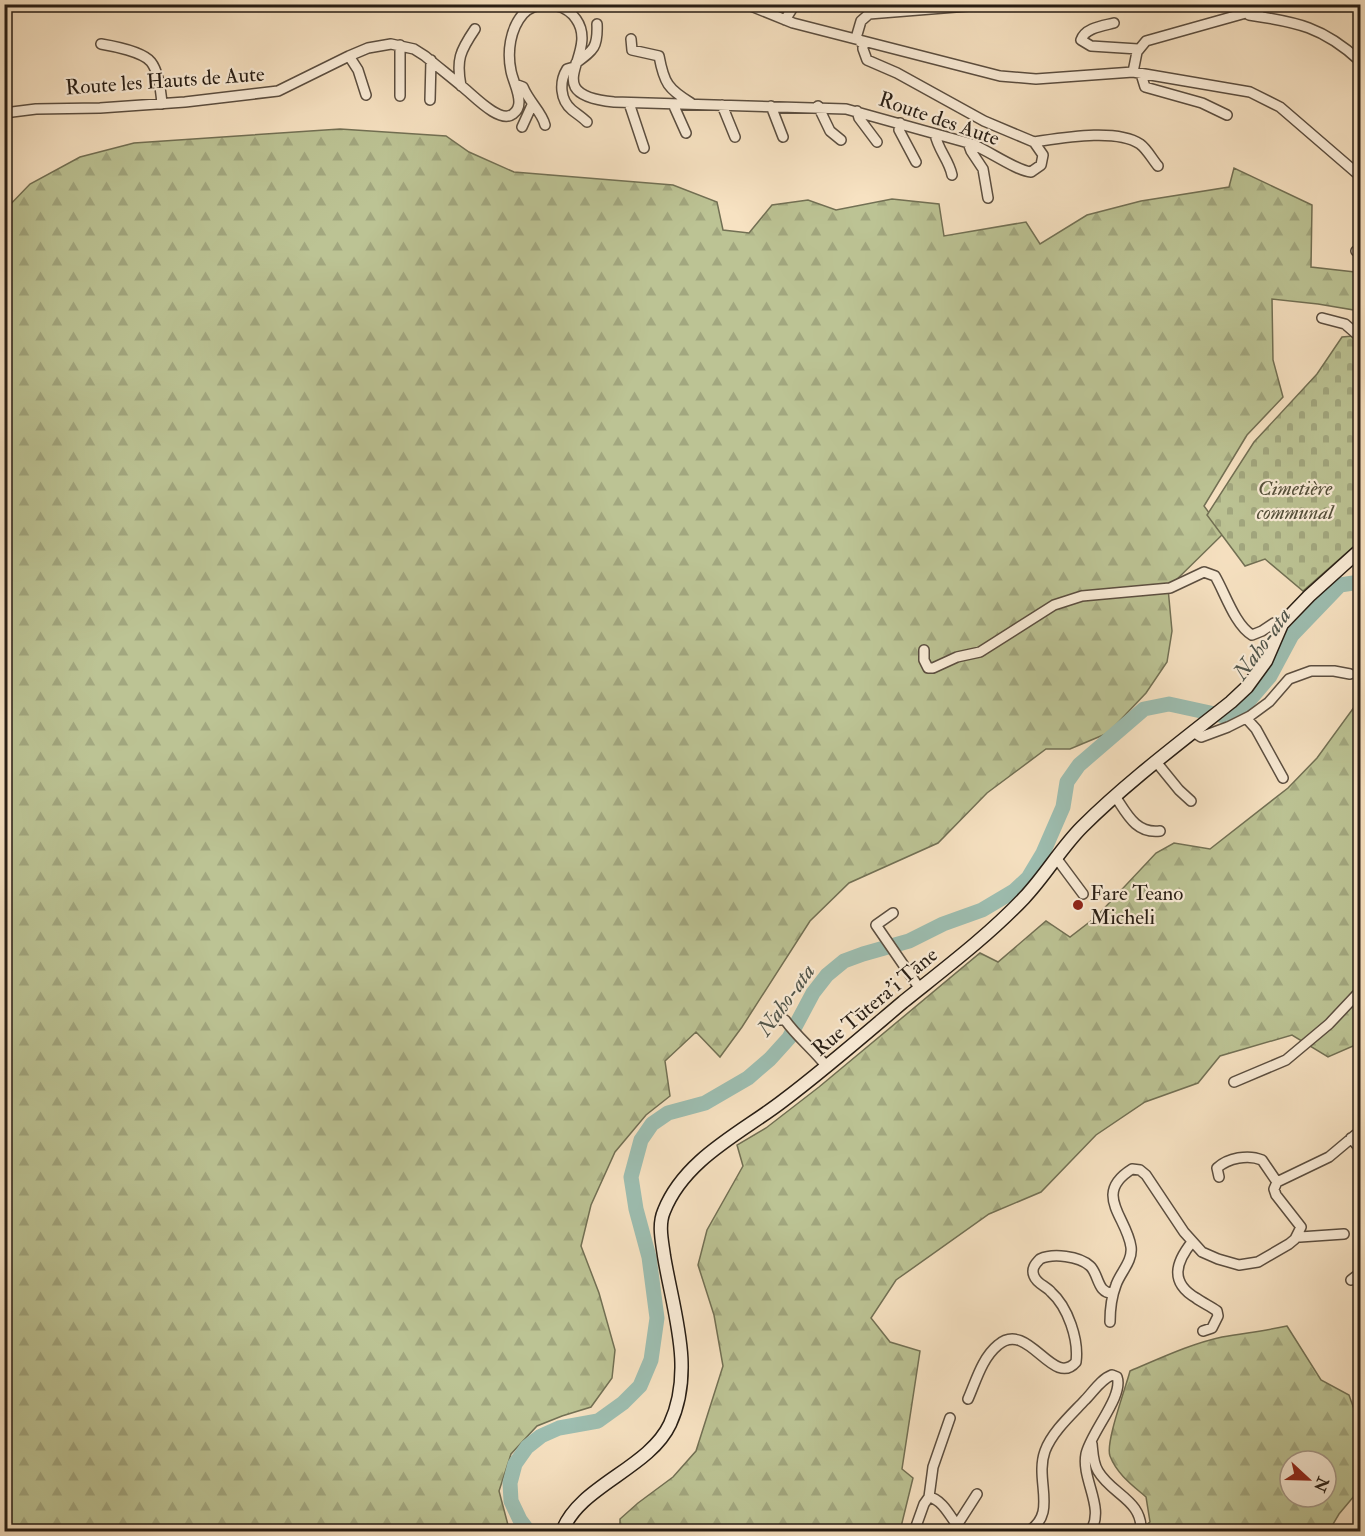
<svg xmlns="http://www.w3.org/2000/svg" width="1365" height="1536" viewBox="0 0 1365 1536" font-family="'IM FELL Double Pica',serif">
<defs>
<pattern id="forest-firs" width="22" height="20" patternUnits="userSpaceOnUse" patternTransform="scale(1.5)"><rect width="22" height="20" fill="#bcc394"/><path d="M5 1l3.5 6h-7zM16 11l3.5 6h-7z" fill="#a2a77f"/></pattern>
<pattern id="cemetery-stones" width="16" height="16" patternUnits="userSpaceOnUse" patternTransform="scale(1.5)"><rect width="16" height="16" fill="#bcc394"/><path d="M2 7V4a2 2 0 0 1 4 0v3zM10 15v-3a2 2 0 0 1 4 0v3z" fill="#a2a77f"/></pattern>
</defs>
<rect width="100%" height="100%" fill="#f7e2c2"/>
<filter id="stains"><feTurbulence type="fractalNoise" baseFrequency=".00333" numOctaves="4"/><feColorMatrix values="0 0 0 0 .2 0 0 0 0 .09 0 0 0 0 .02 0 0 0 .5 -.17"/></filter>
<radialGradient id="worn" r=".72"><stop offset=".6" stop-color="#630" stop-opacity="0"/><stop offset="1" stop-color="#630" stop-opacity=".3"/></radialGradient>
<!-- forest -->
<path fill="url(#forest-firs)" stroke="#727054" stroke-width="1.5" fill-rule="evenodd" d="M340,129L446,136L469,152L514,172L673,185L717,202L723,230L749,233L772,205L808,200L836,210L892,199L939,204L944,236L1026,222L1040,244L1087,215L1141,201L1229,187L1234,168L1312,205L1311,267L1355,272L1360,270V311L1318,304L1272,299L1273,360L1283,397L1247,435L1204,506L1224,533L1168,588L1172,631L1167,662L1146,693L1108,733L1070,749H1046L987,793L938,843L849,883L810,921L742,1027L720,1057L696,1032L665,1061L670,1096L646,1115L615,1152L591,1205L581,1246L599,1293L615,1350L612,1378L591,1407L562,1416L537,1426L511,1454L499,1491L508,1525L505,1531H5L4,211L30,184L80,157L134,143Z
M1360,699V1043L1328,1057L1292,1035L1220,1056L1198,1083L1145,1102L1096,1135L1041,1192L989,1214L896,1280L871,1318L890,1342L920,1351L902,1469L913,1478L900,1531L620,1532V1519L638,1503L673,1477L696,1451L723,1366L714,1315L698,1265L707,1230L743,1166L737,1145L766,1128L819,1087L980,953L998,962L1046,921L1070,937L1096,917L1156,853L1174,843L1210,849L1288,788L1317,758Z
M1287,1326L1321,1380L1349,1395L1360,1426V1489L1339,1514L1329,1531H1137L1150,1522L1146,1497C1132,1485 1117,1474 1110,1456C1105,1443 1126,1387 1130,1371C1161,1358 1190,1344 1222,1337C1244,1333 1265,1331 1287,1326ZM1290,1461H1326V1497H1290Z"/>
<!-- cemetery -->
<path fill="url(#cemetery-stones)" stroke="#727054" stroke-width="1.5" d="M1353,336L1360,347V541L1303,591L1265,559L1245,566L1207,515L1254,442L1317,374L1342,337Z"/>
<g fill="none" stroke-linecap="round" stroke-linejoin="round">
<!-- river -->
<path stroke="#9dbeb1" stroke-width="15" d="M529,1532L520,1520L511,1501L510,1483L515,1464L527,1447L541,1436L559,1428L598,1421L623,1403L640,1386L651,1360L657,1318L649,1257L636,1209L631,1177L641,1140L652,1124L668,1113L705,1103L748,1078L770,1059L789,1038L813,993L827,975L844,961L863,954L909,941L943,924L982,910L1014,891L1028,878L1043,853L1063,807L1067,782L1079,765L1144,709L1169,704L1224,716L1240,711L1270,676L1292,635L1340,585L1360,582"/>
<defs>
<path id="street" d="M746,4L793,23L1000,76L1036,79L1133,72L1250,92L1280,107L1360,176
M4,8L6,4
M1249,15C1297,22 1323,27 1360,61
M785,20L795,4
M1114,23C1102,26 1085,28 1081,40L1091,46L1138,49
M856,38L861,21L869,14L993,4
M631,39L632,50L659,56C664,83 668,89 691,103
M101,44C113,46 143,52 151,62C159,72 161,92 162,104
M349,56L358,70L366,95
M576,63C594,50 598,47 597,24
M574,67L567,69C559,82 560,100 572,110C577,114 582,117 587,122
M1133,72L1137,52L1146,41L1260,9L1267,4
M1141,74L1145,87L1202,103L1227,115
M515,84L523,87C529,102 542,112 545,125
M461,86C456,60 460,51 475,29
M400,96V45
M430,100L431,60
M629,103L644,148
M673,104L686,133
M722,105L735,137
M771,106L783,137
M818,106L830,131L841,140
M857,111L859,118L877,142
M4,113L36,109L100,108L185,102L278,91L349,56L368,48L391,44L414,49L425,56C438,67 451,77 464,88C475,97 500,124 513,114C517,111 519,106 519,102C519,91 513,81 511,71C507,52 510,29 523,14C532,5 545,3 557,6C565,8 572,13 576,19C601,54 534,94 614,102L846,109L972,144C989,151 1017,171 1031,172L1041,165L1043,155L1034,142L984,121L897,73L867,60L863,49V44L856,38
M900,123L899,130L916,162
M522,127L532,105
M935,134C938,150 949,160 952,175
M1034,142C1062,138 1116,128 1140,144C1147,149 1152,159 1158,166
M968,143L971,151L983,169L988,198
M1356,251H1360
M1322,318L1345,324L1360,337
M924,650V660L928,668H933L957,657L980,652L1054,605L1082,596L1170,588L1204,572L1215,576C1225,593 1235,625 1252,635L1262,631L1274,623L1282,624
M1247,719L1256,729L1283,778
M1193,732L1201,737L1228,727L1250,716L1269,702L1289,679L1311,671H1334L1350,674
M1157,763L1179,790L1191,801
M1115,796C1127,814 1136,834 1160,831
M1057,859L1083,894
M893,913L876,925L920,989
M774,1020H785C797,1037 814,1050 827,1067
M1234,1082L1286,1060L1329,1024L1360,991
M1351,1138L1360,1149
M1277,1182L1329,1157L1360,1131
M1297,1235L1300,1237L1344,1234
M1192,1242C1176,1262 1169,1282 1196,1298C1203,1303 1210,1306 1217,1311L1218,1316L1212,1328L1203,1331
M1351,1280L1360,1273
M1110,1322C1110,1309 1111,1298 1116,1285C1120,1273 1133,1261 1131,1247C1127,1217 1092,1194 1132,1169L1140,1170L1146,1175L1184,1232L1202,1252L1218,1259L1239,1265L1258,1262L1289,1244L1295,1239L1301,1227L1276,1195L1274,1189L1277,1182L1262,1160C1248,1154 1228,1158 1217,1168L1219,1177
M968,1399C976,1381 982,1358 998,1345C1028,1319 1053,1389 1076,1362C1079,1340 1068,1307 1051,1292C1046,1286 1037,1284 1034,1276C1031,1269 1035,1264 1040,1259C1053,1253 1079,1256 1090,1266C1099,1274 1097,1294 1113,1293
M1092,1444C1093,1453 1093,1463 1098,1471C1112,1495 1143,1500 1141,1532
M929,1497L933,1467L950,1418
M956,1524L959,1522L977,1494
M914,1532L924,1504L929,1497C941,1499 949,1514 956,1524L953,1532
M1027,1532C1059,1514 1034,1481 1045,1451C1052,1432 1071,1415 1085,1400C1093,1392 1101,1379 1112,1375L1117,1377C1124,1396 1091,1432 1086,1454C1081,1480 1106,1508 1090,1532"/>
<path id="secondary" d="M562,1532C578,1486 649,1469 670,1424C695,1370 673,1311 664,1256C662,1241 658,1225 664,1211C685,1158 743,1132 784,1100C825,1069 864,1035 903,1002C944,969 988,936 1024,898C1045,876 1061,848 1082,827C1126,783 1182,741 1231,702L1247,687L1266,661L1282,624L1309,596L1360,550"/>
</defs>
<!-- street casing -->
<use href="#street" stroke="#5b4e40" stroke-width="12"/>
<!-- secondary casing -->
<use href="#secondary" stroke="#271d14" stroke-width="15"/>
<!-- street -->
<use href="#street" stroke="#faecd7" stroke-width="9"/>
<!-- secondary -->
<use href="#secondary" stroke="#faecd7" stroke-width="12"/>
</g>
<!-- markers -->
<circle fill="#8f2418" stroke="#faecd7" stroke-width="2" cx="1078" cy="905" r="6"/>
<g text-anchor="middle" dominant-baseline="central" stroke-width="4.5" stroke-linejoin="round" paint-order="stroke">
<!-- street labels -->
<g font-size="21" fill="#271d14" stroke="#faecd7">
<text transform="translate(165 81) rotate(-4)">Route les Hauts de Aute</text>
<text transform="translate(939 119) rotate(19)">Route des Aute</text>
<text transform="translate(875 1002) rotate(-40)">Rue Tūtera'i Tāne</text>
</g>
<!-- park labels -->
<g font-size="21" font-style="italic" fill="#544f3a" stroke="#faecd7">
<text x="1295" y="488">Cimetière<tspan x="1295" dy="24">communal</tspan></text>
</g>
<!-- poi labels -->
<g font-size="21" fill="#271d14" stroke="#faecd7" text-anchor="start">
<text x="1090" y="893">Fare Teano<tspan x="1090" dy="24">Micheli</tspan></text>
</g>
<!-- water labels -->
<g font-size="22" font-style="italic" fill="#50554b" stroke="#faecd7">
<text transform="translate(1262 644) rotate(-54)">Naho-ata</text>
<text transform="translate(786 1000) rotate(-54)">Naho-ata</text>
</g>
</g>
<!-- margin -->
<rect width="1365" height="1536" fill="none" stroke="#f7e2c2" stroke-width="24"/>
<rect x="6" y="6" width="1353" height="1524" fill="none" stroke="#271d14" stroke-width="3"/>
<rect x="12" y="12" width="1341" height="1512" fill="none" stroke="#271d14" stroke-width="1.5"/>
<!-- north arrow -->
<g transform="translate(1308 1479) rotate(112)"><circle r="28" fill="#faecd7" stroke="#a69989" stroke-width="1.5"/>
<path d="M0-4.5L10 22L0 15L-10 22Z" fill="#8f2418"/>
<text y="-9" font-size="16" font-weight="bold" text-anchor="middle" fill="#271d14">N</text>
</g>
<rect width="100%" height="100%" filter="url(#stains)"/>
<rect width="100%" height="100%" fill="url(#worn)"/>
</svg>
